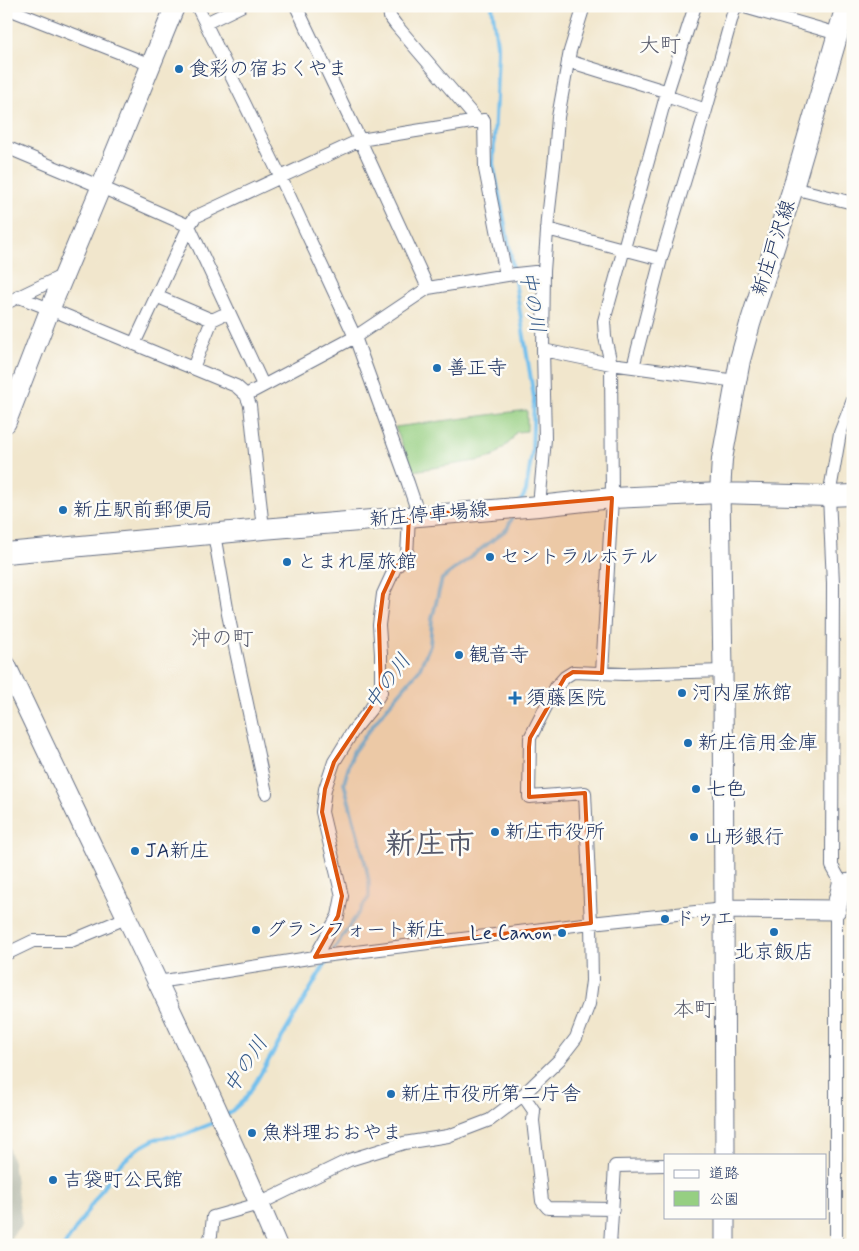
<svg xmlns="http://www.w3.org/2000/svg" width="859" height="1251" viewBox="0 0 859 1251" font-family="Mynerve,'Klee One',sans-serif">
<rect width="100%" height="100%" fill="#fdfcf7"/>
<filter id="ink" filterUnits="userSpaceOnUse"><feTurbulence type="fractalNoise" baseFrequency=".02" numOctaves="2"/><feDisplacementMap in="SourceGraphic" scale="10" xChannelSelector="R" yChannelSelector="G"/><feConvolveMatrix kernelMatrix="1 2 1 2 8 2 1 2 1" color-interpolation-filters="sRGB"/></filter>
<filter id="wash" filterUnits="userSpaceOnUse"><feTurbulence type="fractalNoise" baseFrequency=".0096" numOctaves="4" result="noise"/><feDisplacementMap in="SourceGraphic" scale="20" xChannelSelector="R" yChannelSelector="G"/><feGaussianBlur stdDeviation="1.12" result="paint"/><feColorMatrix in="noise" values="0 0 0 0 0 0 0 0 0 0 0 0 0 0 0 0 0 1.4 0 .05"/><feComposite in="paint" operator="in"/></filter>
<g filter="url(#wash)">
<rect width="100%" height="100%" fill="#f1e6cc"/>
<!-- industrial -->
<path fill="#c3c6b9" d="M6,1140L13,1162L22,1224L11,1237L15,1245H6Z"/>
<!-- green -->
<path fill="#96cf82" stroke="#587f70" d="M527,410V431L516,432L511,441L493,457L482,460L413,471L395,427Z"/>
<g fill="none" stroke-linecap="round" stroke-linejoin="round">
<!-- stream -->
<path stroke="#73c0ed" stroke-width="4" d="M492,6L498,52L493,164L510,251L534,398L532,453L526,491L521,501
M333,951L369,897V882L366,866L344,783L353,752L380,716L419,670L430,645L432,619L442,579L507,529L514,514
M226,1116L244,1100L257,1080L328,959
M65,1245L116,1168L137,1149L155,1139L183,1135L216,1122"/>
</g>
</g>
<g filter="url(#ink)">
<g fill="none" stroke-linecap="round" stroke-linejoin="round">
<defs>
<path id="street" d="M197,6L280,176L355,337L408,483L419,516
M296,6L360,140L428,288
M389,6L390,17L396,25L478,121
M741,6L838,34
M6,8L151,65
M206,23L241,6
M568,61L668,92
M666,96L706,110
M6,147L101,187L189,226L263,385
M793,188L853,203
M547,229L661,259
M156,296L212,320L229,312
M19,297L50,309L236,386L246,395L250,405L263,529
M6,303L64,275
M134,344L189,226L195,217L360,140L484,120L485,169L506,275
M543,350L611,364L736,381
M633,367L661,259L706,110L735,6
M193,368L212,320
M246,395L355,337L428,288L507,275L544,271
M539,506L545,439L543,350L544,271L548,219L555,156L558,117L570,51L584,6
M214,534L228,614L266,793
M602,673L612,498L611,364L605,337L604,321L666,96L695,6
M842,884L832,866L833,583L829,496L840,433L853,400
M836,910V1245
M6,954L33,941H71L126,918
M315,957L338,916L342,896L322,812L325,789L334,762L353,731L370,710L381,692V654L379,625L383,594L395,568L407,556L409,516
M158,982L315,957L591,923L724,909
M523,1095L534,1111L533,1121L542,1201L548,1208L613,1209
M207,1245L211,1235L213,1217L259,1204L349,1160L404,1143L448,1136L490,1120L523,1095L559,1060L576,1038L589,1004L592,981L591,923L585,793L529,797L530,738L556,687L565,677L573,672L624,674L723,671
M610,1245L615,1166L665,1165"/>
<path id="secondary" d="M6,423L50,309L101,187L175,6
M720,493L723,671L725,1155
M6,665C46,749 86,834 127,918C179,1026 230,1134 277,1245
M724,909L836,910L842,884L853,883
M725,1245V1217"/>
<path id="primary" d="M720,493L722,459L740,360L750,324L793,188L846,6
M6,553L263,529L539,506L612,498L720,493L829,496L853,495"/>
</defs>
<!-- street casing -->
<use href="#street" stroke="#666f84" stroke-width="14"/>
<!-- secondary casing -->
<use href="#secondary" stroke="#666f84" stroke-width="21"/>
<!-- primary casing -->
<use href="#primary" stroke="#666f84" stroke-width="22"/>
<!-- street -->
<use href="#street" stroke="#fff" stroke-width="12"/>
<!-- secondary -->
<use href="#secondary" stroke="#fff" stroke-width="19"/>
<!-- primary -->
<use href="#primary" stroke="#fff" stroke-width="20"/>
</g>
</g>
<!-- marked area -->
<path fill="#de5710" fill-opacity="0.2" stroke="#de5710" stroke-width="4" stroke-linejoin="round" d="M612,498L602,673L573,672L565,677L530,738L529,747V797L585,793L591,923L315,957L338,916L342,896L322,812L325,789L334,762L381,692L379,625L383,594L395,568L407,556L409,516Z"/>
<!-- markers -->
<g fill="#1f6fb2" stroke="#fdfcf7" stroke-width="2">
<circle cx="179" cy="69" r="5"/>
<circle cx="437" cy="368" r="5"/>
<circle cx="63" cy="510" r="5"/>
<circle cx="490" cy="557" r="5"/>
<circle cx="287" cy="562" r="5"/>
<circle cx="459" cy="655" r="5"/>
<circle cx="682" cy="693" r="5"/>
<path d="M512.5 690.5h5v5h5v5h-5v5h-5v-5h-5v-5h5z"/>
<circle cx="688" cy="743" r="5"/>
<circle cx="696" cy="789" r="5"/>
<circle cx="495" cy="832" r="5"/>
<circle cx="694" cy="837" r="5"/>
<circle cx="135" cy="851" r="5"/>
<circle cx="665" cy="919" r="5"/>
<circle cx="256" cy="930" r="5"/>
<circle cx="774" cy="932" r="5"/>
<circle cx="562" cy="933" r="5"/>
<circle cx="391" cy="1094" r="5"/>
<circle cx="252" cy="1133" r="5"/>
<circle cx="53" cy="1180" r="5"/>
</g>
<g text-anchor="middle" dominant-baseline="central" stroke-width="5" stroke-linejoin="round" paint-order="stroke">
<!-- poi labels -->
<g font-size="20" fill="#1b2f5e" stroke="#fdfcf7" text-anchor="start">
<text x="189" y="69">食彩の宿おくやま</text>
<text x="447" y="368">善正寺</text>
<text x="73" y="510">新庄駅前郵便局</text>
<text x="500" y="557">セントラルホテル</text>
<text x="297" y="562">とまれ屋旅館</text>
<text x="469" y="655">観音寺</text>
<text x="692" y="693">河内屋旅館</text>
<text x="526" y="698">須藤医院</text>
<text x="698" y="743">新庄信用金庫</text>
<text x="706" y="789">七色</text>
<text x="505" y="832">新庄市役所</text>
<text x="704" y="837">山形銀行</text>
<text x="145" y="851">JA新庄</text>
<text x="675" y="919">ドゥエ</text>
<text x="266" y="930">グランフォート新庄</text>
<text x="552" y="933" text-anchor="end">Le Canon</text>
<text x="774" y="952" text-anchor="middle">北京飯店</text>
<text x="401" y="1094">新庄市役所第二庁舎</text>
<text x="262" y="1133">魚料理おおやま</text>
<text x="63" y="1180">吉袋町公民館</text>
</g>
<!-- street labels -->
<g font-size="20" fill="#1b2f5e" stroke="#fdfcf7">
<text transform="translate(774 248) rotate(-72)">新庄戸沢線</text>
<text transform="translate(429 515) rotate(-5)">新庄停車場線</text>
</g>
<!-- neighbourhood labels -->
<g font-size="21" fill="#56596b" stroke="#fdfcf7">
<text x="660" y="46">大町</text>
<text x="222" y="639">沖の町</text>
<text x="694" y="1010">本町</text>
</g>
<!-- water labels -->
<g font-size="21" font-style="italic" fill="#355a89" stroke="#fdfcf7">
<text transform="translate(532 302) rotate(80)">中の川</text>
<text transform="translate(388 682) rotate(-54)">中の川</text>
<text transform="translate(246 1065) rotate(-57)">中の川</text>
</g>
<!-- town labels -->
<g font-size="30" font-weight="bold" fill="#56596b" stroke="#fdfcf7">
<text x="430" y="844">新庄市</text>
</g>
</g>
<!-- margin -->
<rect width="859" height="1251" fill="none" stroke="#fdfcf7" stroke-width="25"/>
<!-- legend -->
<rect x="664" y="1154" width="162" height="65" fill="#fdfcf7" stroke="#a3aaba"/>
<rect x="674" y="1170" width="25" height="8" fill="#ffffff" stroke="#a3aaba"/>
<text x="709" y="1178" font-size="15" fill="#1b2f5e">道路</text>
<rect x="674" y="1191" width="25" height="15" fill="#96cf82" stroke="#a3aaba"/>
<text x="709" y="1204" font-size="15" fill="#1b2f5e">公園</text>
</svg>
